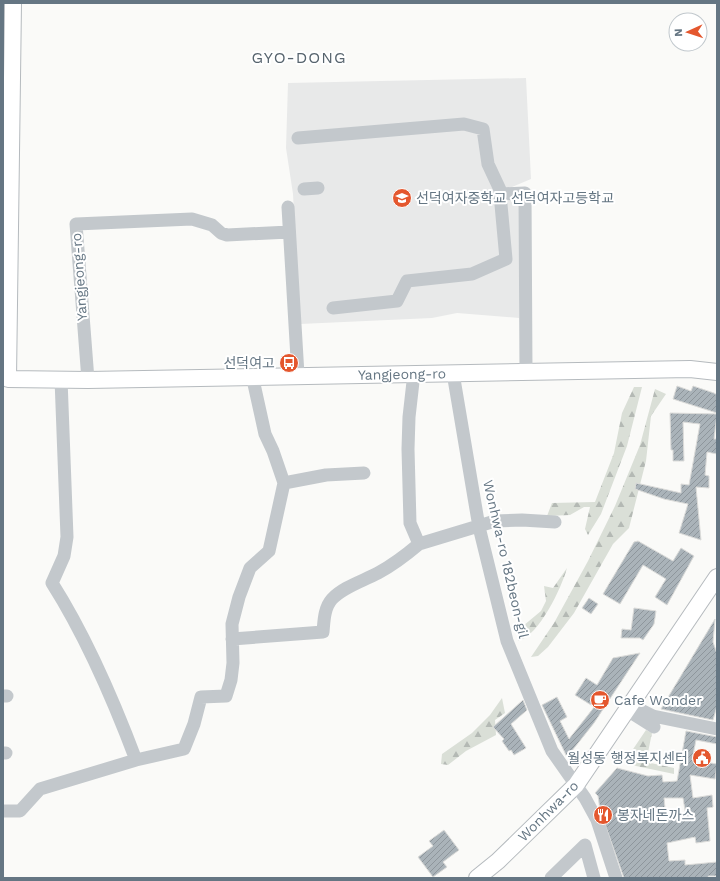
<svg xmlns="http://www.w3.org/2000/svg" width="720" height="881" viewBox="0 0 720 881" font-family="'Work Sans','Noto Sans KR',sans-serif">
<defs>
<pattern id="forest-firs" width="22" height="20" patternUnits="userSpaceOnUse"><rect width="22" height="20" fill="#dadfd7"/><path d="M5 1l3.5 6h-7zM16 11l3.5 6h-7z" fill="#b4b9b4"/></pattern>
<pattern id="building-hatch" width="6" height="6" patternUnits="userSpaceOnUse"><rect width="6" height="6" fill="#aab3b9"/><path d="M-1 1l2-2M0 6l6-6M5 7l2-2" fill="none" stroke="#8e969c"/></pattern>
</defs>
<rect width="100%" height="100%" fill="#fafaf8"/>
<!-- built -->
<path fill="#e8e9e9" d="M526,78L531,179L512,187L511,202L521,206L519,318L457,313L432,318L300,324L293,194L286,148L288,83Z"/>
<!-- forest -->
<path fill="url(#forest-firs)" d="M634,387H642L627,446L601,514L588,535L585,529L590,507H584L570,515L547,516L552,503L595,502L614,453L622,413Z
M655,389L666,394L651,416L646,461L629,528L613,544L574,613L548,647L538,656L531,657L554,623L588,561L615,506L640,445Z
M567,568C562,587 539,636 518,641L523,626L541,611L546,601L544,586L553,588Z
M502,698L505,713L495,720L496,735L466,751L448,765L441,764L442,754L472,733L490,715Z
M646,730L652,733L646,762L674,768V774L636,766L625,761Z"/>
<!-- building -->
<path fill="url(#building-hatch)" stroke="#dcdcda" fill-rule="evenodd" d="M677,386L691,391L693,386L714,393L717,395V413L673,399Z
M670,413L717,414L714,439H717V454L707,452L705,475L709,476V488L696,487L701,540L679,533L688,504L664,499L635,489L636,483L681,493V484L689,485L700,424L683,422L684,461H673V450H671Z
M638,541L673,561L681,548L694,556L667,605L655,597L666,579L643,565L620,604L603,594L634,542Z
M589,598L598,604L591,614L582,608Z
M634,608L656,611L654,624L643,640L640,638H621L622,629L631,630Z
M715,619L713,642L717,654V706L713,720L661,709Z
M640,653L594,723L567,757L542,705L557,697L567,717L560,721L569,739L599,701L591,705L575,695L586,678L597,685L613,658Z
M523,700L527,710L511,724L526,748L514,755L511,750L509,751L502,741L504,739L493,727Z
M686,731L717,737V744L696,740L692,760L717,764L715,779L690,775L693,798L712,795L713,807L707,808L710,841L696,843L695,837L667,843L669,861L685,860V865L717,862V876H708V878H624L600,810L598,796L595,793L617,768L648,776L662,775L663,782L677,781ZM664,798H683L686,816L666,818Z
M444,830L459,850L443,862L447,867L433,877L418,857L433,846L429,841Z"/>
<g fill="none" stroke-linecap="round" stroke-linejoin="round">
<defs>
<path id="major" d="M13,3L8,379L88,380L690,369L717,372
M477,878L498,861L576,785L717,577"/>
</defs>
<!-- major casing -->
<use href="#major" stroke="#b5babe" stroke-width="18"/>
<!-- minor -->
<path stroke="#c3c8cc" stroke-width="13" d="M298,138L464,124L483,129L488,164L502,194
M304,189L318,188
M288,207L298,375
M333,308L397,301L407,281L472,274L506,259L500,194L525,193L526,372
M453,373L479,527L507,641L552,751L585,798L597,820L616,878
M61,379L67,537L64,556L52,583C87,638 113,699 136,760
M88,380L76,224L192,219L212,225L221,233L227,235L289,232
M284,483L326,475L364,473
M419,544L495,521L522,520L555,522
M232,639L323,632C324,621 324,608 332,599C343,587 363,581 378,573C393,565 406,555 419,544L410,523L408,449L409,417L414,373
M3,696H7
M631,705L653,716L717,729
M635,715L654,727
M3,753H6
M3,811H20L40,789L136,760L184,749L194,724L201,697L226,696L231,680L233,663L232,624L239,597L250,568L269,551L284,483L273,451L265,434L252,375
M551,878L585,845L594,878"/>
<!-- major -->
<use href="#major" stroke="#fff" stroke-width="16"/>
</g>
<!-- icons -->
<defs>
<symbol id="school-disc" viewBox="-11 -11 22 22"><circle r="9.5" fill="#e4572e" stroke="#fff"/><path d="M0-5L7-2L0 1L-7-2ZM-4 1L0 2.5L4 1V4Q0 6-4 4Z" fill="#fff"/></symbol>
<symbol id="bus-disc" viewBox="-11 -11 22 22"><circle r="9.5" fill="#e4572e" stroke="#fff"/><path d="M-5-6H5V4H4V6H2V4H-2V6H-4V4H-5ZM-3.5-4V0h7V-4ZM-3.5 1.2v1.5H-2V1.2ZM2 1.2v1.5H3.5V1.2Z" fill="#fff"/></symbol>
<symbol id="cafe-disc" viewBox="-11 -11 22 22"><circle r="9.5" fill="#e4572e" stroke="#fff"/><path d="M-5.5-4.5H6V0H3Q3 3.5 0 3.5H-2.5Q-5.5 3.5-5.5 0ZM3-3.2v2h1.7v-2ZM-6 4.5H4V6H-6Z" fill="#fff"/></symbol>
<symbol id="civic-disc" viewBox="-11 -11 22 22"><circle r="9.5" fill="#e4572e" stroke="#fff"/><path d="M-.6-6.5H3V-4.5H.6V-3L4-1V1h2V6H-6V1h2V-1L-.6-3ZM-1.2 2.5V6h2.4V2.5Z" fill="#fff"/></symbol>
<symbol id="restaurant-disc" viewBox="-11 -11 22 22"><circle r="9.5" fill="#e4572e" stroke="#fff"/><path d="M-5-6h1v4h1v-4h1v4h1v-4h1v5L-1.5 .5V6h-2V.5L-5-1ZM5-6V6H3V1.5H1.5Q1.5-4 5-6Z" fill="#fff"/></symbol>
</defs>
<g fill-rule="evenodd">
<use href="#school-disc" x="391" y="187" width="22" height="22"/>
<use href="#bus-disc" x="278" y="352" width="22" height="22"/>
<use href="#cafe-disc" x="589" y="689" width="22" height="22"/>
<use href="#civic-disc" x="691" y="747" width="22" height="22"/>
<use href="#restaurant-disc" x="592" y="804" width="22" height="22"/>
</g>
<g text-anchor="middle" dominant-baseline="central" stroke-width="4" stroke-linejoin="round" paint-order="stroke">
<!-- poi labels -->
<g font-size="14" fill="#657683" stroke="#fff" text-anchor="start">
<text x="416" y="198">선덕여자중학교 선덕여자고등학교</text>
<text x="275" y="363" text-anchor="end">선덕여고</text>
<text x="614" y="700">Cafe Wonder</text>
<text x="688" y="758" text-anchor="end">월성동 행정복지센터</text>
<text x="617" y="815">봉자네돈까스</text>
</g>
<!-- street labels -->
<g font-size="14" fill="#657683" stroke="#fff">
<text transform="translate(79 277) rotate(-94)">Yangjeong-ro</text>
<text transform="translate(402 374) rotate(-1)">Yangjeong-ro</text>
<text transform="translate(506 559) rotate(77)">Wonhwa-ro 182beon-gil</text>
<text transform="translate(548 811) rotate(-45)">Wonhwa-ro</text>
</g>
<!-- quarter labels -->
<g font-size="16" letter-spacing="1" fill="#57646e" stroke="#fff">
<text x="299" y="57">GYO-DONG</text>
</g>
</g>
<!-- border -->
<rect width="720" height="881" fill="none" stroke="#657683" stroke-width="8"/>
<!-- north arrow -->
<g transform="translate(688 32) rotate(267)"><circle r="19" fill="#ffffff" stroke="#c1c8cd"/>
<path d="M0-3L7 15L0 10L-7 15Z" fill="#e4572e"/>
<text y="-6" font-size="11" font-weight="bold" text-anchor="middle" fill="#657683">N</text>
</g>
</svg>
